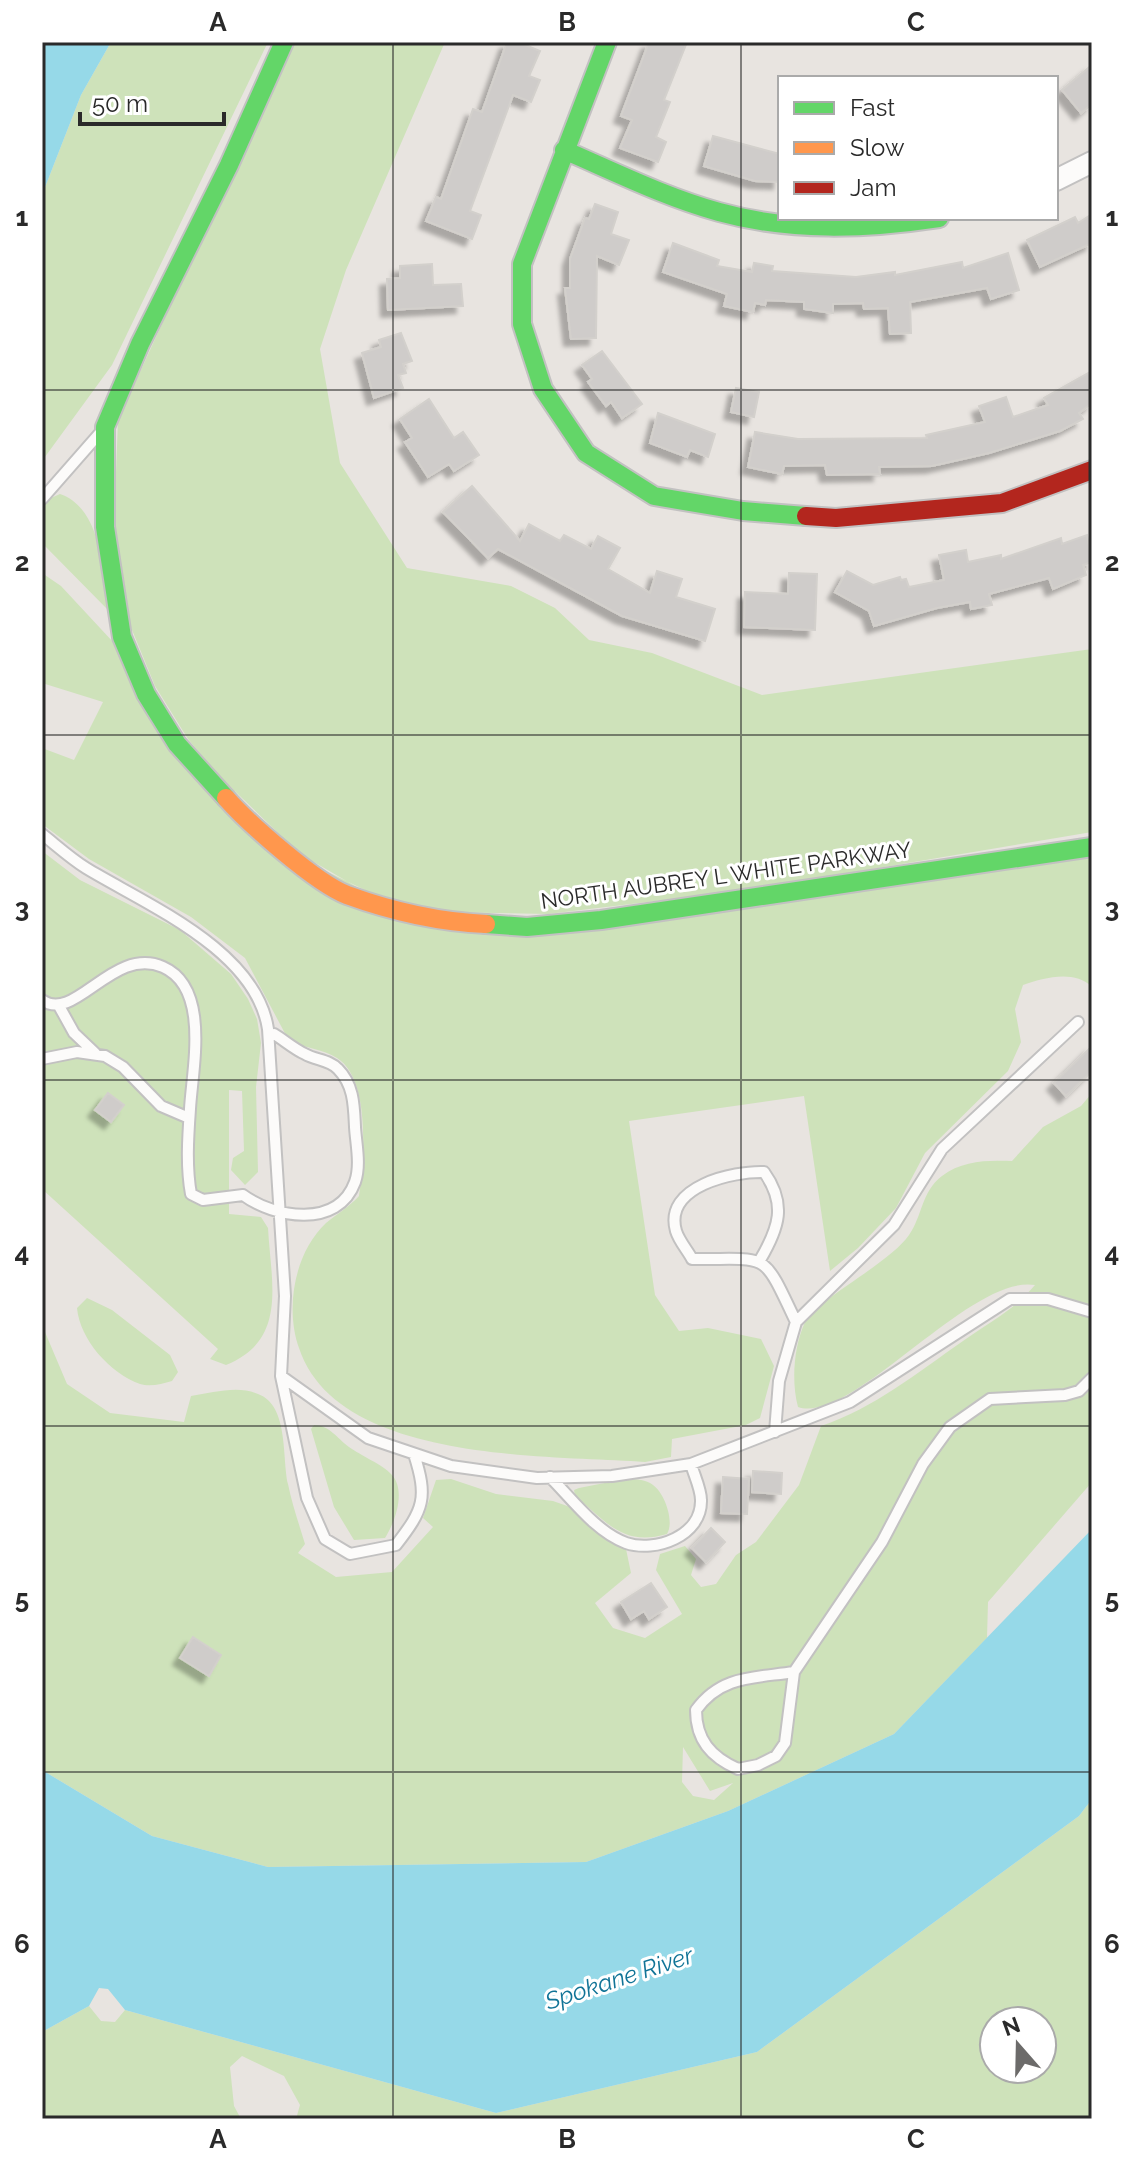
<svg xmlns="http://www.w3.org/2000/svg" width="1134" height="2161" viewBox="0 0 1134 2161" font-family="Raleway,sans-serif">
<defs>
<filter id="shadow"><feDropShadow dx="-7" dy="7" stdDeviation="2" flood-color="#0004"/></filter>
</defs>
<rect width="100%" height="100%" fill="#e8e4e0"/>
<!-- green -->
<path fill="#cee2ba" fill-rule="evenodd" d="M111,42H268L112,365L42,461V195L81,95Z
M291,42H445L346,270L320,349L340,463L407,568L511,586L555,608L589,640L652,653L762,695L1092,649V832L747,890L548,914L442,912L362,890L300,854L217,774L188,739L155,686L130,625L114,526L118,420Z
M60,494C103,509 102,573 109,611L42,543V502Z
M42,573L61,586L114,643L244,831L447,930L1092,854V987C1074,969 1043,978 1023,985L1015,1009L1021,1042L1008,1071L925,1153L896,1208L858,1248L830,1271L804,1096L629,1121L655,1295L679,1331L708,1328L761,1339L774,1366L760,1418L746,1425L672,1439L671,1457L645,1462C546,1455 337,1463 299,1348C285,1309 294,1253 326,1223C337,1214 349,1207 359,1196C364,1161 371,1079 337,1058C323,1049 304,1048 289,1041L245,958L191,917L89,859L42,824V748L74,760L103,702L42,683Z
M42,851L80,880L180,930L231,974L248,999L257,1019L261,1043L256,1087L258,1172L245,1185L231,1170L233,1158L244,1151L242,1091L229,1090V1214L261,1217L268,1228C271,1283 288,1340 226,1365L210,1359L218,1349L42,1189Z
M1092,1093V1482L988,1602L987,1638L894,1734L728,1811L586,1862L268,1867L152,1836L42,1770V1325L67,1384L110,1413L184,1422L191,1396C213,1393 237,1385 258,1394C289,1405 282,1458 288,1484C292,1504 299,1524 305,1544L298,1553L336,1577L392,1572L433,1527L423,1518L436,1480L451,1479L496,1494L553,1501L570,1507L595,1530L626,1549L631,1573L595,1603L613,1628L645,1638L682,1614L656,1570L660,1554L685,1546L696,1559L691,1575L701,1587L716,1584L736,1555L756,1542L799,1485L821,1426C874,1408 917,1373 963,1341C991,1321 1013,1311 1035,1285C970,1274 852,1425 798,1407C791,1381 794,1346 805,1322C815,1301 891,1262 909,1235C923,1215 921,1192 942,1176C962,1160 989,1160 1012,1161L1043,1127L1081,1106ZM683,1747L710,1791L733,1783L714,1800L693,1796L682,1782Z
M87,1298L112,1310L170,1355L178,1372L172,1381C162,1384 150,1387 140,1384C110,1373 80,1340 77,1308Z
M314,1425C329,1425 337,1438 349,1447C360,1455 383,1465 391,1474C407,1490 395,1522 385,1538L354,1540L334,1507L311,1429Z
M625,1479C633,1479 643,1479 650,1483C664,1490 675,1521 667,1534C623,1547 607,1522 575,1496L574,1490L579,1488Z
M1092,1799V2119H296L300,2105L284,2076L242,2056L230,2067L234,2106L241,2119H42V2032L89,2006L101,2021L115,2022L125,2010L496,2113L757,2052L1079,1816ZM994,2021H1042V2069H994Z"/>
<!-- water -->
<path fill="#96d9e8" d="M42,42H111L81,95L42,195Z
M1092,1529V1799L1079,1816L757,2052L496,2113L125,2010L108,1989L99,1988L89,2006L42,2032V1770L152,1836L268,1867L586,1862L728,1811L894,1734Z"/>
<!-- building -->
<path fill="#cfccca" stroke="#d3d0cc" stroke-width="2" filter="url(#shadow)" d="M507,42H518L540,51L529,76L540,80L531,102L513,95L470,211L481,215L472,239L426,221L436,197L441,199L473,109L482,112Z
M649,42H687L664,100L670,102L656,137L666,142L658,162L620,148L632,120L621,116Z
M1092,65V104L1081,113L1062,90Z
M713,136L780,154V182L755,181L704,166Z
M595,204L618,212L611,234L629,240L619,265L597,256L596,338L571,339L565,288H570V259L585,218L589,219Z
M1092,214V243L1040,267L1027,240L1075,217L1078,223Z
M673,243L719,260L717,266L752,272L754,263L773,266L772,271L856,277L895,272V275L962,262L963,268L1008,253L1019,290L991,299L987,288L910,302L911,333L890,334L888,308L864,309L863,303L833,304V313L804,309V302L766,300L765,305L755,303L753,312L724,306L727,294L663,272Z
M432,264L433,285L461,284L463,306L388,310L387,279L400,278V266Z
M401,333L412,361L403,364L406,373L398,375L403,388L374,398L362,353L381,347L379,340Z
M602,351L642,404L622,418L611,402L606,406L588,382L592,379L582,365Z
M1092,371V403L1079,413L1083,419L1060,431L989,453L932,466L879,467L880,474L827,475L825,465L784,466L782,474L748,467L755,432L798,439L927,438L926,435L985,422L979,406L1006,397L1013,417L1048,405L1044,398Z
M736,388L759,392L754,417L731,412Z
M429,399L454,438L463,432L479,455L454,471L449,464L428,477L405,442L412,438L400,419Z
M658,413L715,434L708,457L690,450L687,457L650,443Z
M472,486L520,541L529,524L560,541L564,535L591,549L598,536L620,548L608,569L650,593L657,571L682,579L676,597L715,609L705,641L622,616L498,549L488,558L443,512Z
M1087,535L1092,562L1083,565L1086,575L1053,589L1049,578L989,594L992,605L971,609L970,602L937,608L874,626L869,611L835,592L847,571L873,585L900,577L901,580L906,579L909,587L944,580L939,555L966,550L968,562L1001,555V559L1061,538L1062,544Z
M789,573L817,574L815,630L744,627L745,592L788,594Z
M1092,1046V1071L1066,1096L1054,1083Z
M108,1093L124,1105L111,1122L95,1110Z
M753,1471L782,1473L781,1494L752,1492Z
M723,1477L749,1479L747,1514L721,1513Z
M711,1528L725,1542L706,1562L692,1548Z
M651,1583L667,1607L649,1619L644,1611L631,1619L621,1602Z
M193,1637L221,1655L209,1676L180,1658Z"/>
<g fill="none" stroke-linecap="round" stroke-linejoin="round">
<defs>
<path id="lane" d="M42,499L99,434
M42,834C56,845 70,858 86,868C147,905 256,950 268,1029L285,1296L281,1376L307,1498L325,1539L350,1554L396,1545C424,1509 428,1498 414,1454
M42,1000C75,1024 113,945 163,967C211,988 192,1070 190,1109C188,1137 186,1167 191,1194L203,1200L243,1195C274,1218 338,1229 355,1182C361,1165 356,1144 355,1127C354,1106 354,1085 338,1069C330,1060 315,1060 305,1054C294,1049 284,1040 274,1034
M59,1006L74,1033L95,1053
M42,1059L77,1052L105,1056L123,1067L161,1106L189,1118
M760,1260C779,1228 787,1204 764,1172C734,1171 663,1186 676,1231C679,1241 688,1251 692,1259C770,1260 761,1248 796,1322
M281,1376L368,1438L451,1466L537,1478L612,1476L691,1464L850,1402L1010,1299H1048L1092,1312
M775,1432L779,1381L796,1322L894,1225L942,1149L1078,1022
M550,1477C572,1499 596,1532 626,1543C655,1553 702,1536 701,1500C701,1489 694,1475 691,1464
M794,1672C755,1678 721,1675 696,1710C696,1740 711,1757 738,1769L758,1765L776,1756L785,1743L794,1672L882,1542L923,1464L950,1427L990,1399L1065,1395L1079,1391L1092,1378"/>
<path id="street" d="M1056,180L1092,162"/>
<path id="fast" d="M607,42L522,264V324L543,389L586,453L654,496L743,511L806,516
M564,150C615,172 665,197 719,212C791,232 866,229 939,218
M226,798L177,744L146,694L122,637L105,527V427L140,344L229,165L284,42
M486,924L527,927L601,920L1092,847"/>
<path id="slow" d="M226,798C249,824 316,883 347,895C391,911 440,922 486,924"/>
<path id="jam" d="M806,516L836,518L1002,503L1092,470"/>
</defs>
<!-- lane casing -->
<use href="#lane" stroke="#c2c1c1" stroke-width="14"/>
<!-- street casing -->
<use href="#street" stroke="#c2c1c1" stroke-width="24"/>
<!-- fast casing -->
<use href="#fast" stroke="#c2c1c1" stroke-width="22"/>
<!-- slow casing -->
<use href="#slow" stroke="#c2c1c1" stroke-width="22"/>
<!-- jam casing -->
<use href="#jam" stroke="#c2c1c1" stroke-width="22"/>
<!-- lane -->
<use href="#lane" stroke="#fcfbfa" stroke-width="10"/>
<!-- street -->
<use href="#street" stroke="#fcfbfa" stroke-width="20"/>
<!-- fast -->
<use href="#fast" stroke="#63d668" stroke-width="18"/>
<!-- slow -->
<use href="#slow" stroke="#ff974d" stroke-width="18"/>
<!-- jam -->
<use href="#jam" stroke="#b3261e" stroke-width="18"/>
</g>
<!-- grid -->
<path fill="none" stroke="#2a2a2a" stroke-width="2" stroke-opacity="0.55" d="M393,42V2119M741,42V2119M42,390H1092M42,735H1092M42,1080H1092M42,1426H1092M42,1772H1092"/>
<g text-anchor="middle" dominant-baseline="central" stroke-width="6" stroke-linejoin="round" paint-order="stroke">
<!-- street labels -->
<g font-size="22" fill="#2a2a2a" stroke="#fff">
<text transform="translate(726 875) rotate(-8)">NORTH AUBREY L WHITE PARKWAY</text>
</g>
<!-- water labels -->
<g font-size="24" font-style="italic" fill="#117497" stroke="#fff">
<text transform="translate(619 1978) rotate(-18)">Spokane River</text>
</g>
</g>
<!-- border -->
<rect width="1134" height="2161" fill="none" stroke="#ffffff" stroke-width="88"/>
<!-- legend -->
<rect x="778" y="76" width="280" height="144" fill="#ffffff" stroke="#aaaaaa" stroke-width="2"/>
<rect x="794" y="102" width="40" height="12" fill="#63d668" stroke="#aaaaaa" stroke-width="2"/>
<text x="850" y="116" font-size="24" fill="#2a2a2a">Fast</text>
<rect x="794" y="142" width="40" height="12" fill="#ff974d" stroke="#aaaaaa" stroke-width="2"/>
<text x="850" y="156" font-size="24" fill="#2a2a2a">Slow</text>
<rect x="794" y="182" width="40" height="12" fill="#b3261e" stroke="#aaaaaa" stroke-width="2"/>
<text x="850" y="196" font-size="24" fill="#2a2a2a">Jam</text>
<!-- north arrow -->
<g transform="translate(1018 2045) rotate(340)"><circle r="38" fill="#ffffff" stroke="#aaaaaa" stroke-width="2"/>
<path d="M0-6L14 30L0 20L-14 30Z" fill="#6c6b6a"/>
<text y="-12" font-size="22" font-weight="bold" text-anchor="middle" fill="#2a2a2a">N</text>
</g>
<!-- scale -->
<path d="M80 112v12h144v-12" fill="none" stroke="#2a2a2a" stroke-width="4"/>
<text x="92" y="112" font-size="24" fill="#2a2a2a" stroke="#ffffff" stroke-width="6" paint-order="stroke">50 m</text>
<rect x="44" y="44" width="1046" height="2073" fill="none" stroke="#2a2a2a" stroke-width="3"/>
<g font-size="26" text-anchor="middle" font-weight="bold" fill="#2a2a2a">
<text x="218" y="31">A</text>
<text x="567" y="31">B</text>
<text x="916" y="31">C</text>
<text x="22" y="226">1</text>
<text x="1112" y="226">1</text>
<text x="22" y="571">2</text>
<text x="1112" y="571">2</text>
<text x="22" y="917">3</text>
<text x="1112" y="917">3</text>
<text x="22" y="1262">4</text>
<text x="1112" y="1262">4</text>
<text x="22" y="1608">5</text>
<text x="1112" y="1608">5</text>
<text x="22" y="1953">6</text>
<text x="1112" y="1953">6</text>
<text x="218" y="2148">A</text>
<text x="567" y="2148">B</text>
<text x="916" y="2148">C</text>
</g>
</svg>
